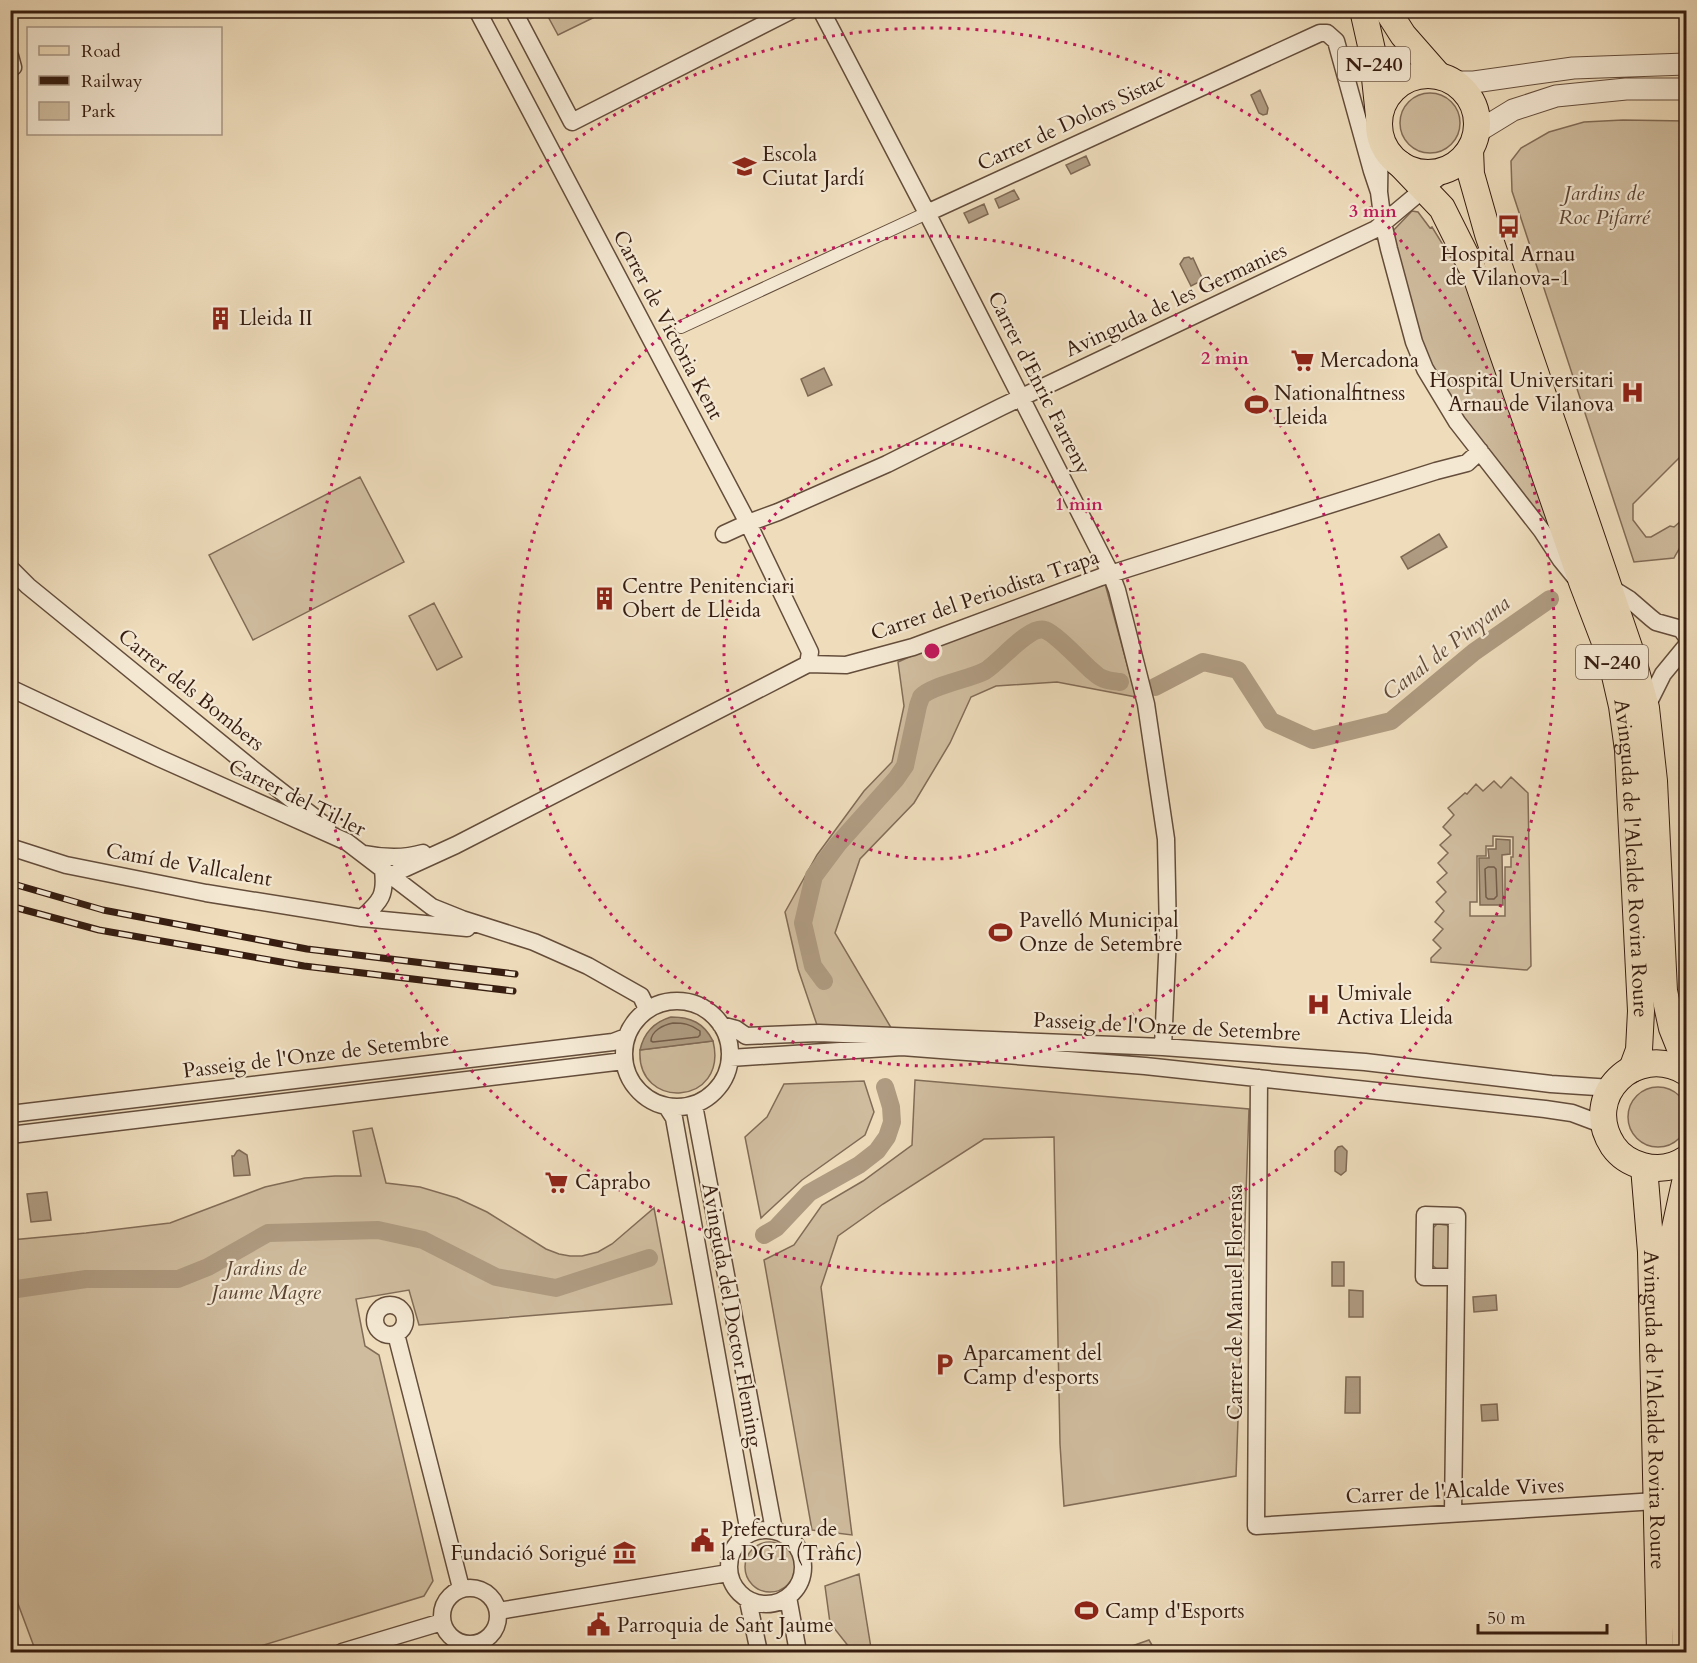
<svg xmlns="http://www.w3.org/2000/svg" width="1697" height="1663" viewBox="0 0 1697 1663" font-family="Cardo,serif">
<rect width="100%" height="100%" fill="#eedcbb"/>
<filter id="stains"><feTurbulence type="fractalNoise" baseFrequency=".00333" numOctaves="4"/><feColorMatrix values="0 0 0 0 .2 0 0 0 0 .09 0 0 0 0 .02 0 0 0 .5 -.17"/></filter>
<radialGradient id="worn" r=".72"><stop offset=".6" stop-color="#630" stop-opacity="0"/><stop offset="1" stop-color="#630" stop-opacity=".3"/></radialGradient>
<!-- green -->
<path fill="#cfbc9e" stroke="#826c57" stroke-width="1.5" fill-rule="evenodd" d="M545,11H607L558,35Z
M1400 123a30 30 0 1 1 60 0a30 30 0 1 1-60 0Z
M1623,120L1686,121V451L1633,504V520L1646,537H1651L1670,526L1674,527L1683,519C1693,532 1680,546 1674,558L1634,562L1512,191L1511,161L1521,148L1549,132L1584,122Z
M1412,211L1418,212L1430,228L1432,227L1456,266L1466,284L1555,542L1428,368L1390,234Z
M360,477L404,562L253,640L209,555Z
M1104,580L1136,697L1057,682L996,686L971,697L950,743L914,803L860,859L835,933L893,1031L818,1028L798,969L785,912L817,855L864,791L892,762L904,706L898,662L958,635Z
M434,603L462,657L437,670L409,616Z
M1511,777L1528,793L1531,966L1527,970L1431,962V958L1441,948L1433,940L1443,929L1435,922L1444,911L1436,902L1446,892L1437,882L1447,873L1438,863L1448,853L1440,845L1451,835L1443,827L1454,815L1448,808L1465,793L1467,794L1476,784L1483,791L1494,781L1501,788ZM1493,836L1513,837V857H1511V867H1505V916H1470V902H1477V856H1486V846H1493Z
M713,1041C729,1106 636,1111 640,1050Z
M915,1080L1249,1109L1236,1476L1064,1506L1060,1444L1054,1137L984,1139L883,1204L838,1236L821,1287L852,1535L812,1530L764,1260L794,1245L822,1205L863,1181L912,1145Z
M864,1081L874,1112L865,1135L802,1180L761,1218L745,1137L767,1117L784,1084Z
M1628 1117a30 30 0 1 1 60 0a30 30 0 1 1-60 0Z
M372,1128L386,1183L420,1187L457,1198L487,1212L546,1249L559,1254L570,1256H582L598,1252L612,1244L654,1208L672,1304L419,1325L409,1290L356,1299L365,1346L379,1355L433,1581L424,1596L241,1652H36L11,1585V1240L86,1233L170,1223L265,1187L305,1178L335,1176H361L353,1131Z
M1437,1224L1447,1225L1450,1230V1266L1446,1271L1437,1269L1432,1265L1433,1228Z
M745 1567a25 25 0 1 1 50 0a25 25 0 1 1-50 0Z
M859,1574L871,1648L860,1652H853L830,1623L825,1586Z
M1149,1640L1156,1652H1115Z"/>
<!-- water -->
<path fill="#af9b81" stroke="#7f6954" stroke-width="1.5" d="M1260,90L1268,108L1267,114L1263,115L1259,113L1251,95Z
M1086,156L1090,165L1071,174L1066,165Z
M1014,190L1019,199L999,208L995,199Z
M984,204L988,214L969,223L964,213Z
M1189,257L1191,259L1193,258L1203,280L1191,286L1180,264L1184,258Z
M824,368L832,385L808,396L801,379Z
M1439,534L1447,547L1408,569L1401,557Z
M1496,839L1510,840V854L1502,855L1503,905H1480L1479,858H1489L1488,849H1496Z
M671,1017C691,1017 704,1023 713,1041L640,1050C644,1032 654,1022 671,1017Z
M1342,1146L1347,1151L1346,1171L1341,1175L1335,1171V1151L1338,1147Z
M239,1150L247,1155L250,1175L234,1176L232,1156H234L237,1151Z
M47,1192L51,1220L31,1222L27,1194Z
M1332,1262H1344V1286H1332Z
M1349,1290L1363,1291V1317H1349Z
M1496,1295L1497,1310L1474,1312L1473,1297Z
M1346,1377H1360V1413H1345Z
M1497,1404L1498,1420L1482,1421L1481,1405Z"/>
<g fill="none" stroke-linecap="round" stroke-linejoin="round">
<!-- shore -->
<path stroke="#725c48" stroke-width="1.5" d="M1488,867H1494L1496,869L1497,896L1494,899H1488L1486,897L1485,869Z
M673,1023C683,1023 691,1024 700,1031V1035L698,1037L653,1042L651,1041C651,1031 663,1025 673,1023Z"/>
<!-- canal -->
<path stroke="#af9b81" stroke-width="18" d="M1155,687L1203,662L1238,670L1271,721L1313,740L1391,721L1474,652L1550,599
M824,981L813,966L803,923L814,876L838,844L896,779L905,766L918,706C918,705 921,698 921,697C930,686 970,679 985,671C1000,662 1029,625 1045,630C1056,634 1081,661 1091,670C1094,672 1098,677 1102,678C1107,681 1114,681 1120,682
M764,1235L776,1228L809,1193L859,1165L877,1151L887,1137L892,1122L891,1107L885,1087
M10,1290L86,1279H178L208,1267L268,1233L378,1230L423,1240L496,1277L556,1288L649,1258"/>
<defs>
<path id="pedestrian" d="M681,327L927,213"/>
<path id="minor" d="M477,10L748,523L810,652L808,664
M513,10L572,122L792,10
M821,10L927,213L1111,574L1117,590L1146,704L1166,839L1168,935L1163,1047
M10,56L13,67L10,69
M1380,132L1379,192L1383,223L1389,249L1414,342L1425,369L1457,422L1542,531L1561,560L1574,576
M927,213L1320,33H1327L1336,41L1372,171L1379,192
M724,534L748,523L778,512L887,464L1001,407L1376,229L1413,198L1450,168
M10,568L28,586L255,771L327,827
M1608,586L1629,599L1651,618L1656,622L1681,629L1686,636
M10,688L159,758L347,842L432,907L462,919L534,942L588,966L641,996L647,1009
M1646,708L1663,674L1686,646
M10,847L66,865L206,893L362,918L467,928
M365,854C385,858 403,859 423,853
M392,876L399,871L456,845L808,664L846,665L913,647L1101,577L1436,471L1467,463L1480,451
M362,918C381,901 386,895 383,870
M624 1054a53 53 0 1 1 106 0a53 53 0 1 1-106 0Z
M721,1025L736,1029L746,1036L819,1033L1163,1047L1365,1062L1551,1084L1612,1088
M730,1058L902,1047L1145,1066L1545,1109L1572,1113L1596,1122L1607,1133
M1259,1078L1256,1526L1656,1501
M694,1105L774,1530
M667,1107L674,1118L749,1533
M10,1114L613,1042L626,1037
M10,1135L624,1061
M375 1320a15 15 0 1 1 30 0a15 15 0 1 1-30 0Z
M396,1334L461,1588
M1453,1513L1457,1216L1425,1215L1424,1277H1456
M729 1567a37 37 0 1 1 74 0a37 37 0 1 1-74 0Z
M442 1616a28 28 0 1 1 56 0a28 28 0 1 1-56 0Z
M788,1597L798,1652
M748,1601L759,1652
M498,1611L728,1573
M10,1648L12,1652
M342,1652L442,1622"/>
<path id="tertiary" d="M1454,82H1474L1573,68L1686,64
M1477,132L1513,110L1556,96L1626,89H1686"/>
<g id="primary">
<path d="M1363,10L1372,50L1379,116"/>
<path d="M1387,10L1403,35L1439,76"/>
<circle cx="1428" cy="124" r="49"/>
<path d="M1470,150L1471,174L1488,234L1631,653L1646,708L1654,781L1664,991L1672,1028L1686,1063V1071"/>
<path id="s1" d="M1400,164L1442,208L1476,276L1582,582L1611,658L1622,706L1628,750L1641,1011L1639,1050L1632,1069"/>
<path d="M1686,1072C1636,1042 1580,1096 1613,1146C1620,1156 1631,1163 1643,1166C1658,1170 1673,1168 1686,1159"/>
<path id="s2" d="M1644,1167L1651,1252L1660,1652"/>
<path d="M1686,1652L1670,1251L1686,1178"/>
</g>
</defs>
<!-- pedestrian casing -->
<use href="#pedestrian" stroke="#644d3b" stroke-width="14"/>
<!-- minor casing -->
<use href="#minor" stroke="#644d3b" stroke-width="19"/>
<!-- tertiary casing -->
<use href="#tertiary" stroke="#644d3b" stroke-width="23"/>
<!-- primary casing -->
<use href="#primary" stroke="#361d10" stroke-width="28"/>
<!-- pedestrian -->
<use href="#pedestrian" stroke="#f4e8d3" stroke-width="12"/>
<!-- minor -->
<use href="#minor" stroke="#f4e8d3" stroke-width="16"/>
<!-- tertiary -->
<use href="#tertiary" stroke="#f4e8d3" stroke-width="21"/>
<!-- primary -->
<use href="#primary" stroke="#eedcbb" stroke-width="26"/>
<defs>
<path id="rail" d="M10,883L103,910L307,949L515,974
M10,906L99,930L304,966L513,991"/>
</defs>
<!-- rail casing -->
<use href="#rail" stroke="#361d10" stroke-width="7"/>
<!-- rail -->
<use href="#rail" stroke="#f4e8d3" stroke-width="4.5" stroke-dasharray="14" stroke-linecap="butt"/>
</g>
<!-- distance rings -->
<g fill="none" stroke="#c2185b" stroke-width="3" stroke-dasharray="3 6">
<circle cx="932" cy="651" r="208"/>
<circle cx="932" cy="651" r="415"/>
<circle cx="932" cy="651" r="623"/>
</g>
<!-- icons -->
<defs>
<symbol id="school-bare" viewBox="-9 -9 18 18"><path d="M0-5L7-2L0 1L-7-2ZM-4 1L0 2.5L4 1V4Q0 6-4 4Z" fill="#8f2418" stroke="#f4e8d3" stroke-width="2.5" paint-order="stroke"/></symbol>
<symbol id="bus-bare" viewBox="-9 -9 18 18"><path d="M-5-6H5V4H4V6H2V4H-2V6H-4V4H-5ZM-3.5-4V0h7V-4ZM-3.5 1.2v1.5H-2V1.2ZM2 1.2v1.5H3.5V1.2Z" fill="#8f2418" stroke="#f4e8d3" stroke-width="2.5" paint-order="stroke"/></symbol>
<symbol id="building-bare" viewBox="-9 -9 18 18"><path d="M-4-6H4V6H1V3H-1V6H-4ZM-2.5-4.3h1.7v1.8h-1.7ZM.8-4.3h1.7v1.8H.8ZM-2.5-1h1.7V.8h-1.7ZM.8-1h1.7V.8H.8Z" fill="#8f2418" stroke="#f4e8d3" stroke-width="2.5" paint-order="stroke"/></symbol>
<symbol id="supermarket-bare" viewBox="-9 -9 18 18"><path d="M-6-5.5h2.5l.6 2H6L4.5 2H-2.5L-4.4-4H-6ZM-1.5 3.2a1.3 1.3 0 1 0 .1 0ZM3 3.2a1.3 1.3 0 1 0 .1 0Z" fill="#8f2418" stroke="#f4e8d3" stroke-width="2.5" paint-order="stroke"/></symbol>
<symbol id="hospital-bare" viewBox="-9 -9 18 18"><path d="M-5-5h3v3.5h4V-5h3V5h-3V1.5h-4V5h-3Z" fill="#8f2418" stroke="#f4e8d3" stroke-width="2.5" paint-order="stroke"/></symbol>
<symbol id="stadium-bare" viewBox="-9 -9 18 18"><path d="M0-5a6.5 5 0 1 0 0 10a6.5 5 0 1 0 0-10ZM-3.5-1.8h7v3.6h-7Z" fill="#8f2418" stroke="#f4e8d3" stroke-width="2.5" paint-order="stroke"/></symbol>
<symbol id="parking-bare" viewBox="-9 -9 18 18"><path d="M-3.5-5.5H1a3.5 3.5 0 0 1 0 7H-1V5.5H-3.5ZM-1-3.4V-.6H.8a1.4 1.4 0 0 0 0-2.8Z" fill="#8f2418" stroke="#f4e8d3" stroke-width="2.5" paint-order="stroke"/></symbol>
<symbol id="civic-bare" viewBox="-9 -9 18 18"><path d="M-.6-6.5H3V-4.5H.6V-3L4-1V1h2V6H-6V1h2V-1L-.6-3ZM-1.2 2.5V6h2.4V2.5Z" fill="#8f2418" stroke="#f4e8d3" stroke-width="2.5" paint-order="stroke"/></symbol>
<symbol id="museum-bare" viewBox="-9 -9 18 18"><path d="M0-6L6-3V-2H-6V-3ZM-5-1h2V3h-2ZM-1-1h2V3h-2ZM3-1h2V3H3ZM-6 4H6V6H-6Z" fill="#8f2418" stroke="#f4e8d3" stroke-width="2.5" paint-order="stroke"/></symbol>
</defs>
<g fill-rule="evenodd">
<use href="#school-bare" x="728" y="150" width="33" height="33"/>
<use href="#bus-bare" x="1492" y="210" width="33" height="33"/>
<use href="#building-bare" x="204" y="302" width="33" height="33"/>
<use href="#supermarket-bare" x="1286" y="344" width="33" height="33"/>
<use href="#hospital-bare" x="1616" y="376" width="33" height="33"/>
<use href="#stadium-bare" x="1240" y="388" width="33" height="33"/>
<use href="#building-bare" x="588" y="582" width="33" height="33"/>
<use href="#stadium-bare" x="984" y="916" width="33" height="33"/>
<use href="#hospital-bare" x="1302" y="988" width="33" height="33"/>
<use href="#supermarket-bare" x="540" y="1166" width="33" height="33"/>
<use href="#parking-bare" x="928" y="1348" width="33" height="33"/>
<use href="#civic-bare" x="686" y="1524" width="33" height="33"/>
<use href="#museum-bare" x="608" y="1536" width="33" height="33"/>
<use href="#stadium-bare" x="1070" y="1594" width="33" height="33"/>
<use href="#civic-bare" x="582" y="1608" width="33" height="33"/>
</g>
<g text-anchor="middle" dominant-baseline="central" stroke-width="4.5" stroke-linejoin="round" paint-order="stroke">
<!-- shield labels -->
<g fill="#f4e8d3" stroke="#6f5a4a" stroke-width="1.5">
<rect x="1338" y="47" width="72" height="34" rx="4.5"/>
<rect x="1576" y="645" width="72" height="34" rx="4.5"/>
</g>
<g font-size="20" font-weight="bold" fill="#361d10">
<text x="1374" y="64">N-240</text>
<text x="1612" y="662">N-240</text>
</g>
<!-- street labels -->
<g font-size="21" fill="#361d10" stroke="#f4e8d3">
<text transform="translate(1071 122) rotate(-25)">Carrer de Dolors Sistac</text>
<text transform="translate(1176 300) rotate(-25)">Avinguda de les Germanies</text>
<text transform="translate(668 325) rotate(62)">Carrer de Victòria Kent</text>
<text transform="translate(1039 383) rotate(63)">Carrer d'Enric Farreny</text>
<text transform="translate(985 595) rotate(-19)">Carrer del Periodista Trapa</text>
<text transform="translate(191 690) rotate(39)">Carrer dels Bombers</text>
<text transform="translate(297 798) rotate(26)">Carrer del Til·ler</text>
<text stroke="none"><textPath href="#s1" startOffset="744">Avinguda de l'Alcalde Rovira Roure</textPath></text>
<text transform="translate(189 865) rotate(10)">Camí de Vallcalent</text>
<text transform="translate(1167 1027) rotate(3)">Passeig de l'Onze de Setembre</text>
<text transform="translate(316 1055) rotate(-7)">Passeig de l'Onze de Setembre</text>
<text transform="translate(1235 1302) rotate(-90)">Carrer de Manuel Florensa</text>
<text transform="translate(732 1315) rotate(80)">Avinguda del Doctor Fleming</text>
<text stroke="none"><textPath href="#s2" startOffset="243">Avinguda de l'Alcalde Rovira Roure</textPath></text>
<text transform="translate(1455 1491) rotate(-3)">Carrer de l'Alcalde Vives</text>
</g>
<!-- poi labels -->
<g font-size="21" fill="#361d10" stroke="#f4e8d3" text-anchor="start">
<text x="762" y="154">Escola<tspan x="762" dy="24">Ciutat Jardí</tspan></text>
<text x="1508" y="254" text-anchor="middle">Hospital Arnau<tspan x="1508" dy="24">de Vilanova-1</tspan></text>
<text x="239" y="318">Lleida II</text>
<text x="1320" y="360">Mercadona</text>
<text x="1614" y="380" text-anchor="end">Hospital Universitari<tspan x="1614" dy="24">Arnau de Vilanova</tspan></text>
<text x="1274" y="393">Nationalfitness<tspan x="1274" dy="24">Lleida</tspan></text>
<text x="622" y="586">Centre Penitenciari<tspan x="622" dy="24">Obert de Lleida</tspan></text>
<text x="1019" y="920">Pavelló Municipal<tspan x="1019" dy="24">Onze de Setembre</tspan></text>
<text x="1337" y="993">Umivale<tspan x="1337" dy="24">Activa Lleida</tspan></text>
<text x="575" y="1182">Caprabo</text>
<text x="963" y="1353">Aparcament del<tspan x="963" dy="24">Camp d'esports</tspan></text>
<text x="721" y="1529">Prefectura de<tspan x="721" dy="24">la DGT (Tràfic)</tspan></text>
<text x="607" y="1553" text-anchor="end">Fundació Sorigué</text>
<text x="1105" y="1611">Camp d'Esports</text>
<text x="617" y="1625">Parroquia de Sant Jaume</text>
</g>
<!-- park labels -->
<g font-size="21" font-style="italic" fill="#5c4534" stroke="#f4e8d3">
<text x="1604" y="193">Jardins de<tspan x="1604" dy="24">Roc Pifarré</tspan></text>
<text x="266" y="1268">Jardins de<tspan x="266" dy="24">Jaume Magre</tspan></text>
</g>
<!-- water labels -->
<g font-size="22" font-style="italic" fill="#604938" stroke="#f4e8d3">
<text transform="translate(1446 648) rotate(-38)">Canal de Pinyana</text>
</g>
</g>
<circle cx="932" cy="651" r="9" fill="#c2185b" stroke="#f4e8d3" stroke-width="3"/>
<g font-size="18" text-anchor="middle" font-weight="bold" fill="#c2185b" stroke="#f4e8d3" stroke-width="4.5" stroke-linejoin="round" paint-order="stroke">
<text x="1373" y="217">3 min</text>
<text x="1225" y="364">2 min</text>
<text x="1079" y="510">1 min</text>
</g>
<!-- margin -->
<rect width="1697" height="1663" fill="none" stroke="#eedcbb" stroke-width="36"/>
<rect x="12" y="12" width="1673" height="1639" fill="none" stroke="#361d10" stroke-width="3"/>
<rect x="18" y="18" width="1661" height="1627" fill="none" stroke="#361d10" stroke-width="1.5"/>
<!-- legend -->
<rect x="27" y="27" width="195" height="108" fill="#f4e8d3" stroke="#a89785" stroke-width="1.5"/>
<rect x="39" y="46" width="30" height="9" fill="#eedcbb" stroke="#a89785" stroke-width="1.5"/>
<text x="81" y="57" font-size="18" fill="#361d10">Road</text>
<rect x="39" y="76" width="30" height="9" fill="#361d10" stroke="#a89785" stroke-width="1.5"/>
<text x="81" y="87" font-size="18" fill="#361d10">Railway</text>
<rect x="39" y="102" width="30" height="18" fill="#cfbc9e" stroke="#a89785" stroke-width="1.5"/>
<text x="81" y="117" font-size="18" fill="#361d10">Park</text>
<!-- scale -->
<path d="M1478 1624v9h129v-9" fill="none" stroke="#361d10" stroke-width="3"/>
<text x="1487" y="1624" font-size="18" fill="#361d10" stroke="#f4e8d3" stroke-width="4.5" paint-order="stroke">50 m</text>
<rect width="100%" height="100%" filter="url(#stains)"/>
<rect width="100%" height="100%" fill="url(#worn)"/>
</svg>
